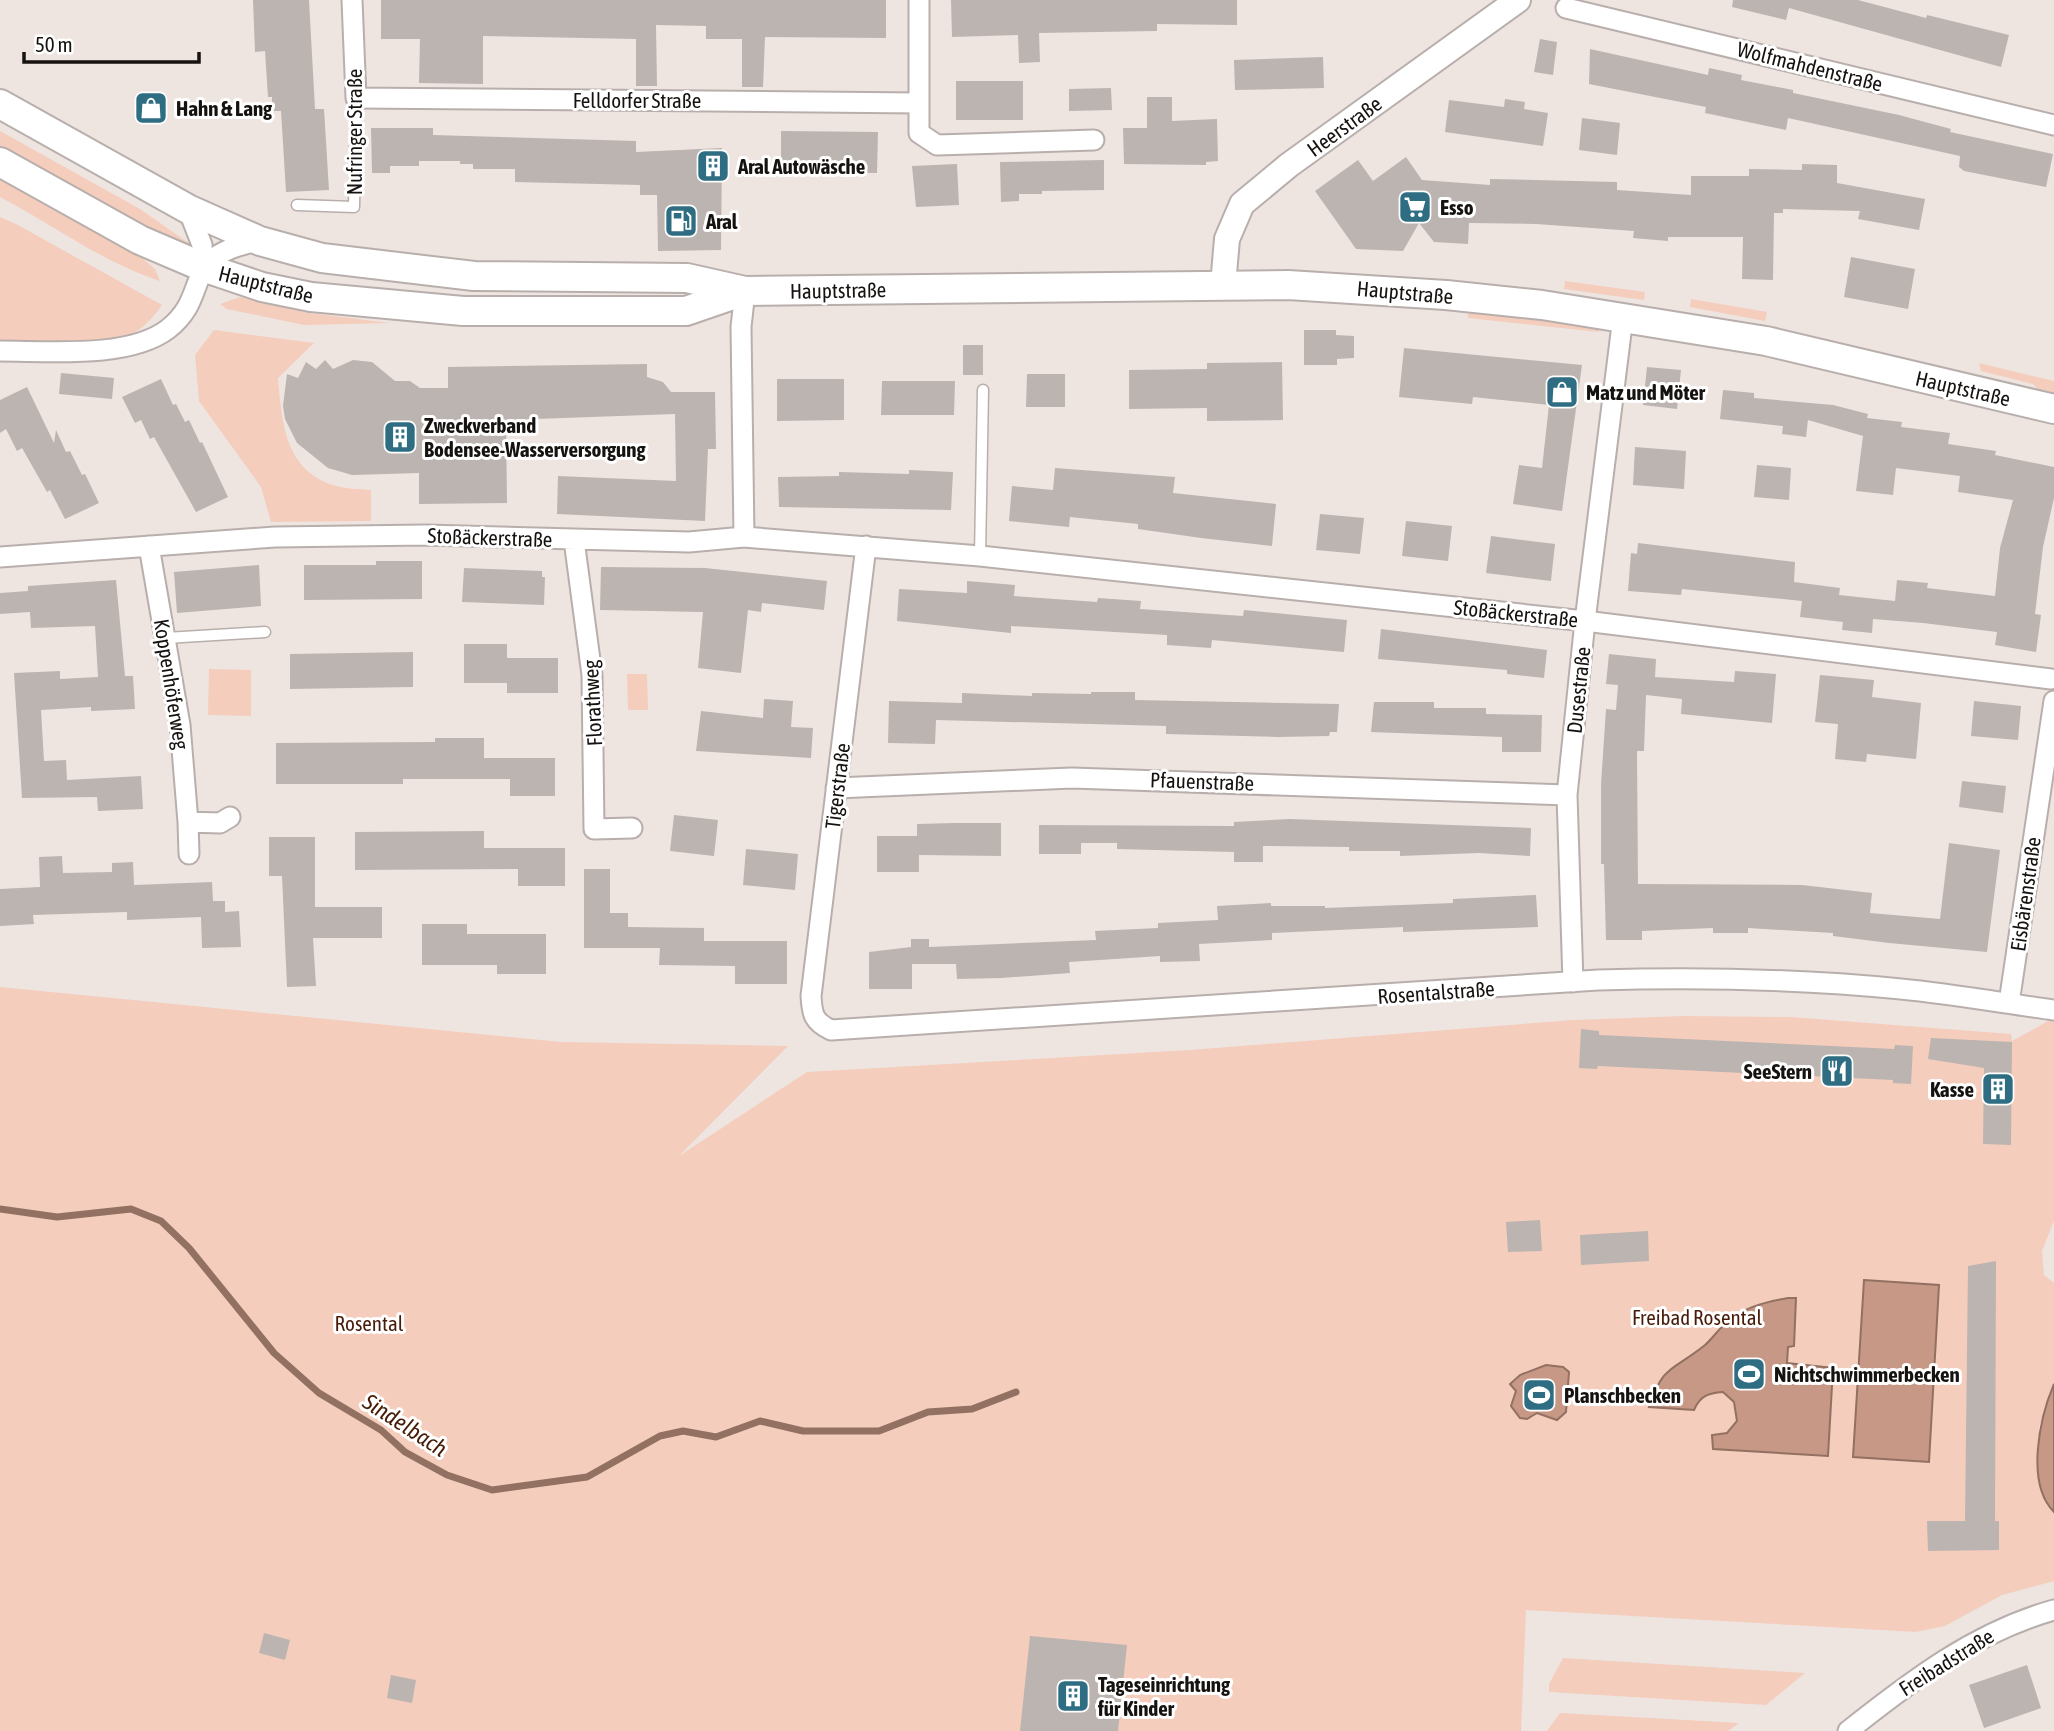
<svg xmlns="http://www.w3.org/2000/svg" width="2054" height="1731" viewBox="0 0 2054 1731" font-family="'Asap Condensed',sans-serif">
<rect width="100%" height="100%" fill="#eee5e1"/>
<!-- green -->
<path fill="#f4cdbd" d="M0,131L140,209L190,244V249L151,232L0,146Z
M0,179L136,253L155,269L160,281C102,262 53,225 0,197Z
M0,217L16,224L162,305C151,321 135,337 115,341C83,347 34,343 0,345Z
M1565,281L1645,292L1644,300L1564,289Z
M240,297L309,313L390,323L304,325L227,309L220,304Z
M1691,299L1767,312L1765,321L1690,307Z
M1468,311L1599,324V332L1468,318Z
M214,330L314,343L278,378C282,421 284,469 333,485C344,489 359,489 371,490V521L271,522L261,487L199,401L195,355Z
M1979,363L2054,381V394L2040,391L2033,384L1981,371Z
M209,669L251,670V716L208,715Z
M627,674H647L648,710H628Z
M0,987L561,1042L788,1046L679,1156L807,1072L1190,1050L1573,1020L1683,1016L1791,1017L2011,1034L2012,1041L2054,1018V1221L2042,1251L2044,1275L2054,1283V1384L2039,1427L2038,1465L2046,1504L2054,1512V1581L2002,1595L1945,1626L1916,1632L1526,1610L1521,1731H0Z
M1563,1658L1805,1673L1766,1705L1549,1692V1684Z
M1560,1713L1739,1723L1728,1731H1547Z"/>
<!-- water -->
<path fill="#c79885" stroke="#927062" stroke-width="2" d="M1864,1280L1939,1285L1929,1462L1853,1457Z
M1788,1298H1796L1794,1346L1788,1347L1787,1363L1833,1368L1828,1456L1713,1449L1712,1435L1727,1433L1737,1421L1734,1402L1723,1392C1708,1393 1700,1396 1694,1410L1649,1407C1663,1364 1673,1371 1705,1345C1712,1339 1717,1331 1724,1325C1741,1308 1764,1302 1788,1298Z
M1546,1365L1563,1367L1569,1372L1566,1412L1557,1420L1537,1413L1527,1419L1520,1418L1511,1406L1516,1391L1510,1384L1520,1375Z
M2054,1384V1512C2025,1483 2040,1417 2054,1384Z"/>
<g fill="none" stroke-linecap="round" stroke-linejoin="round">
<!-- stream -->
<path stroke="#927062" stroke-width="7" d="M0,1209L57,1217L131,1209L161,1221L189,1248L274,1353L319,1393L381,1430L405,1452L447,1475L492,1490L587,1477L660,1436L683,1431L716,1437L760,1421L803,1431H879L928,1412L972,1409L1016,1392"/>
</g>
<!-- building -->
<path fill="#bcb4b0" d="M253,0H309L315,109H324L329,190L286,192L281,111H272V97H268L265,51L255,52Z
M381,0H886V38L765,37L763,87H742V39H706V26L656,25L657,86H636V39L483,36V84L419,83L420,39H381Z
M951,0H1237V25L1157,24V31L1039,33L1040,62L1019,63L1018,35L952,37Z
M1733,0H1858L1926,18L1927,15L2009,35L2001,67L1789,8L1786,20L1732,7Z
M1540,39L1557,42L1553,75L1534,72Z
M1590,49L1708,75L1709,68L1742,75L1741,80L1793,90V93L1899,115L1951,129L1950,132L2053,154L2046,187L1964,171L1959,167L1960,156L1788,118L1786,130L1705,113L1706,107L1589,84Z
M1323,57L1324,88L1235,90L1234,60Z
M956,81H1023V120H956Z
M1111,88L1112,110L1069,111V89Z
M1147,97H1172V121L1217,119L1218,161L1206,162V165L1124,164L1123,128H1147Z
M1505,99L1525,102L1524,109L1548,113L1543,146L1445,132L1449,100L1504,107Z
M1582,118L1620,123L1617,155L1579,150Z
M371,128H433V135L636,141V152L722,148L721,250L658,251L657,195H640V185L515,182V169H473V164H460V161H419V166H390V173H372Z
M781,131L878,132L877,173L781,172Z
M1406,157L1422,180L1490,185V179L1617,182V190L1691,195V176H1749V169L1802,170V164L1837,165V183L1925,199L1919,230L1858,219L1860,211L1783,209V213H1774L1773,280L1742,279L1743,237H1668V241L1633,238L1634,231L1536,224L1469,223L1468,244L1434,242L1419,223L1403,251L1356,249L1315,191L1358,160L1373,181Z
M1104,160V190L1042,191V194H1019V201L1001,202L1000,162Z
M957,164L959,205L916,207L912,166Z
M1851,257L1915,269L1908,309L1844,297Z
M1304,330H1336V335L1354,336V358L1337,359V365H1304Z
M963,345H983V375H963Z
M1404,348L1582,365L1562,511L1513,504L1519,465L1542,468L1549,405L1473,397L1472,404L1399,397Z
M325,360L333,369L353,360L372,362L395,381H410L420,388H448V367L647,364V377L663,382L671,392H715L716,449H708L705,521L557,514L558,476L676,481L675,414L506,420L507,503L419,504V473L352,475L328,468L297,443L285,419L283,406L287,374L298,378L306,362L316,369Z
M1282,362L1283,420L1207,421V408L1129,409V370L1207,369V363Z
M1647,367L1681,370L1677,409L1643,405Z
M61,373L114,378L112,399L59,394Z
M1027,374H1065V407H1026Z
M161,379L173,405L176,404L185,422L189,420L200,443L202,442L228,497L196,512L154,437L150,439L141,420L135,423L122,397Z
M777,379H844V420L777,421Z
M882,381H955L954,415H881Z
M27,387L54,443L56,430L66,452L70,451L82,475L85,474L99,503L65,519L50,490L47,492L22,448L17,451L6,429L0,433V400Z
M1723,390L1754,393V398L1833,405L1868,414L1867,418L1902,422L1901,427L1950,433L1948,444L1996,451L1995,455L2054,467V498L2043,547L2035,614L2041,615L2036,652L1995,645L1997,632L1923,623L1873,619L1872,633L1842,630L1843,622L1800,617L1802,601L1682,589L1681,595L1628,591L1631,553L1637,554L1638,543L1795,562L1794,582L1840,588L1839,595L1895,601L1897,580L1928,583L1927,588L1995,596L2000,548L2013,500L1958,492L1960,476L1896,468L1893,495L1856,491L1863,436L1808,420L1806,437L1782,434L1783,426L1720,419Z
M1635,447L1686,451L1684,489L1633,485Z
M1757,465L1791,468L1789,500L1754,497Z
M1055,468L1175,477L1173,493L1276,504L1272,546L1201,538L1138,529V524L1070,517L1069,527L1009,521L1012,486L1053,490Z
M909,470L953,472L951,510L779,507L778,477L839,476V472L909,474Z
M1320,514L1364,518L1360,554L1316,550Z
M1406,521L1452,526L1448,561L1402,556Z
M1491,536L1555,544L1551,581L1486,573Z
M376,561H422V599L304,600V565H376Z
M259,565L261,606L177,613L174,572Z
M601,567L705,568L827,581L824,610L762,603L761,612L748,610L741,673L698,668L703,612L600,610Z
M464,568L542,571V577H545L544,605L462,602Z
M116,580L125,676H133L135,709L91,711V707L41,710L44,761L66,760L67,780L141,776L143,809L98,811L97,797L22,798L14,673L60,671V679L98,677L95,626L31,628L30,612L0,614V593L28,591V586Z
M967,581L1015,585L1014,596L1097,602L1098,598L1141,601L1140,609L1243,616L1244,610L1347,620L1344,652L1212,640L1211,648L1167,645V635L1011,626V633L897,621L899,589L967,593Z
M1381,629L1547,650L1544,678L1507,674V670L1378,659Z
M464,644H507V658H558V693H507V683H464Z
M413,652V687L290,689V654Z
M1609,654L1656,659L1655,677L1734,682L1735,671L1776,674L1772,723L1681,714L1682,699L1646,695L1644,751H1637L1638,884L1802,885L1872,893L1870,913L1940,919L1949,843L2000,850L1987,952L1889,943L1833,936V933L1748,928V933H1713V928L1642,931V940H1606L1604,864H1601V784L1606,709L1616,710L1618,685L1606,684Z
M1820,675L1874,680L1872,697L1921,703L1916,759L1867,754L1866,762L1835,759L1838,724L1815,722Z
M1091,692H1135V700L1339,704L1337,732H1330L1329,736L1278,737L1166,734V726L936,720L935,744L888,743L889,701L962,703V693L1032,696V693L1091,694Z
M764,699L793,701L791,727L813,728L811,758L696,751L701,711L763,718Z
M1974,701L2021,706L2018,740L1971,736Z
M1374,702H1434V708H1486V714L1542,715L1541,752H1502V737L1371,732Z
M435,738H484V758H555V796H510V779H403V784H276V743L435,742Z
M1962,781L2006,786L2003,813L1959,807Z
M674,815L718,820L714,856L670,851Z
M1290,819L1531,828L1530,856L1479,853L1400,856V851H1349V847L1263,846V862H1234V852L1117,849V843H1081V854H1039V825L1234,826V822Z
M955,823H1001V856L919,855V872H877V836H917V824Z
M484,831V848H565V886H518V869L355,870V832Z
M269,837H315V907H382V938H313L316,986L287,987L282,876H269Z
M746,849L798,854L795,890L743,885Z
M62,856L63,873L112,872V863L133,862L134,885L212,882L213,901H225V912L239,911L241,947L202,948L201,917L127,920V912L33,915L34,924L0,926V889L40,887L39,857Z
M584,869H610V913H628V927L704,928V941H787V984H735V966L659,965L660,948H584Z
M1536,895L1538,927L1403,932V927L1272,933V940L1199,944L1200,961L1160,962V956L1069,962L1070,973L1001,978L957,979L956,964H912V989H869V952L911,947V939H929V947L1096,940L1095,931L1158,928V923L1218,920L1217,906L1271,903V906H1325V908L1453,903V899Z
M422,924H467V934H546V974H497V965H422Z
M1581,1029L1599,1031V1035L1894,1049L1895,1045L1913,1046L1911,1084L1893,1083V1080L1598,1066L1597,1069L1579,1068Z
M1931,1038L2012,1042L2011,1145L1983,1144L1984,1068L1928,1059Z
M1540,1220L1542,1251L1508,1252L1506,1222Z
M1648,1231L1649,1261L1581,1265L1580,1235Z
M1996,1261L1995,1521H1999V1550L1928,1551L1927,1521H1965L1968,1266Z
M264,1633L290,1640L285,1660L259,1653Z
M1030,1636L1127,1645L1118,1731H1020Z
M2027,1665L2041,1708L1984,1728L1969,1685Z
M391,1675L416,1680L412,1703L387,1698Z"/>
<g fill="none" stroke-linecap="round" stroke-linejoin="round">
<defs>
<path id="service" d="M297,205L354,207L356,98
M980,556L983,390
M166,638L265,632"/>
<path id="minor" d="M352,0L356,98L919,103
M919,0V133L937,145L1094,140
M1566,8L2054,125
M188,209L202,245L203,267
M0,351C48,351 129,359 168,329C213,294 177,256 259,241
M744,537L741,327L745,291
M574,540L592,675L594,829L632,828
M149,546L180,725L188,822L220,823L230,817
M866,546L811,996C812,1015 814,1022 831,1030L1598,980C1700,977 1800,979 1901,989C1952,994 2003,1003 2054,1010
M0,557L275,537L426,535L689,542L744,537L980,556L1585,621L2051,679
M836,788L1072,778L1567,795
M188,822L189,854
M1573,982L1567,795L1585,621L1623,317
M2009,1003L2054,701
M1848,1731C1911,1681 1975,1632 2054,1610"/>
<path id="tertiary" d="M1223,285L1227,239L1242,204L1289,165L1518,0"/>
<path id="secondary" d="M0,104L188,209L260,241L322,258L474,276L687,278L745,291L1288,285L1446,295L1542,305L1766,341L2054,409
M0,162L140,240L203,267L262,287L311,297L463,311H686L744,291"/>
</defs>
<!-- service casing -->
<use href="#service" stroke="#b8afac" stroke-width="13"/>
<!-- minor casing -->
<use href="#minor" stroke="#b8afac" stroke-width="23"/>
<!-- tertiary casing -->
<use href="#tertiary" stroke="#b8afac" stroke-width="28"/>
<!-- secondary casing -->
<use href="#secondary" stroke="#b8afac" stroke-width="32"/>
<!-- service -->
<use href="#service" stroke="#fff" stroke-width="10"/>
<!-- minor -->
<use href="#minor" stroke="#fff" stroke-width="19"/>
<!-- tertiary -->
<use href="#tertiary" stroke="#fff" stroke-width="24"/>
<!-- secondary -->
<use href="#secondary" stroke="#fff" stroke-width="28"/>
</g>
<!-- icons -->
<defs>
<symbol id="shop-square" viewBox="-11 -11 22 22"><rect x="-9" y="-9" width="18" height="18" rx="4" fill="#2e6d82" stroke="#fff"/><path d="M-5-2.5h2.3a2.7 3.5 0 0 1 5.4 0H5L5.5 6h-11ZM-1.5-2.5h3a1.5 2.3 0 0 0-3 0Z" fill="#fff"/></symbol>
<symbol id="building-square" viewBox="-11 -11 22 22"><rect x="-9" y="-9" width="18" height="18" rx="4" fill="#2e6d82" stroke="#fff"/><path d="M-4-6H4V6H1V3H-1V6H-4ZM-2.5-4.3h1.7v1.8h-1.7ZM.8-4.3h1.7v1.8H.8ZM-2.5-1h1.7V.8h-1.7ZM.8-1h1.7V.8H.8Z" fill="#fff"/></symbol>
<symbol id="supermarket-square" viewBox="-11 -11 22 22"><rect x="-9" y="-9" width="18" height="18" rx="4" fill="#2e6d82" stroke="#fff"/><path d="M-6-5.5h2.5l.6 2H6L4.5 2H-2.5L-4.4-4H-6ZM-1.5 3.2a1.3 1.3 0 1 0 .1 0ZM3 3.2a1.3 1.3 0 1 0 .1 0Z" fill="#fff"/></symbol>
<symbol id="fuel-square" viewBox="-11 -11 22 22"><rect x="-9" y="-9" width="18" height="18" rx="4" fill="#2e6d82" stroke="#fff"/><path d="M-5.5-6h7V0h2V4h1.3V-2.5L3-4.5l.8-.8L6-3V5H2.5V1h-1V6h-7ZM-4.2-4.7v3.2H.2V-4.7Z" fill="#fff"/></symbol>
<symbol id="restaurant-square" viewBox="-11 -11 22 22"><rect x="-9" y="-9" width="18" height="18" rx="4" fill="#2e6d82" stroke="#fff"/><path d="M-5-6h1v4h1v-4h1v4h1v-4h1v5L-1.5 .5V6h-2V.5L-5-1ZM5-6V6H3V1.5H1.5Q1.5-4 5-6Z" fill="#fff"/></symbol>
<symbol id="stadium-square" viewBox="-11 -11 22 22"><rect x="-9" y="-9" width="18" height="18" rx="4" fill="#2e6d82" stroke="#fff"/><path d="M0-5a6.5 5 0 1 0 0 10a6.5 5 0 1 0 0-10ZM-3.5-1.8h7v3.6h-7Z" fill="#fff"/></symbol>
</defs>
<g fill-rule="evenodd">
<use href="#shop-square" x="132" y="89" width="38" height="38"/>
<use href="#building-square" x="694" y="147" width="38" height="38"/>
<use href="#supermarket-square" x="1396" y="188" width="38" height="38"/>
<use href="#fuel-square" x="662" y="202" width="38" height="38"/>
<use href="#shop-square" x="1543" y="373" width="38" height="38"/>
<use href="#building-square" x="381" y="418" width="38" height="38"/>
<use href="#restaurant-square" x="1818" y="1052" width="38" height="38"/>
<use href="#building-square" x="1979" y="1070" width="38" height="38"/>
<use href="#stadium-square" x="1730" y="1355" width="38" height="38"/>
<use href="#stadium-square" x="1520" y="1376" width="38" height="38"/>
<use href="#building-square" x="1054" y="1677" width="38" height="38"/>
</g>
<g text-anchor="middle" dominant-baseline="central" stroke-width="6" stroke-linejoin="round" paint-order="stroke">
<!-- street labels -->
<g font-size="21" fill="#151210" stroke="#fff">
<text transform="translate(1810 66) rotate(14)">Wolfmahdenstraße</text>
<text x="637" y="100">Felldorfer Straße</text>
<text transform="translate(1344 126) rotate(-36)">Heerstraße</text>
<text transform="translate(354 132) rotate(-90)">Nufringer Straße</text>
<text transform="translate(266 284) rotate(14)">Hauptstraße</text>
<text transform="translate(838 290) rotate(-1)">Hauptstraße</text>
<text transform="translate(1405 292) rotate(5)">Hauptstraße</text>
<text transform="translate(1963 388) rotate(13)">Hauptstraße</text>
<text transform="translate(490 537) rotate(2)">Stoßäckerstraße</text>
<text transform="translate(1516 613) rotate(6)">Stoßäckerstraße</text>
<text transform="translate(172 684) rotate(81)">Koppenhöferweg</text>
<text transform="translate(1578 690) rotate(-84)">Dusestraße</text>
<text transform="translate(592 703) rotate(-93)">Florathweg</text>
<text transform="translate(1202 781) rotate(2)">Pfauenstraße</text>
<text transform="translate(837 786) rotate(-83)">Tigerstraße</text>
<text transform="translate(2025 894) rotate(-82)">Eisbärenstraße</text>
<text transform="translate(1436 992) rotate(-4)">Rosentalstraße</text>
<text transform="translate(1946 1662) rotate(-32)">Freibadstraße</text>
</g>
<!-- poi labels -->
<g font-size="21" font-weight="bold" fill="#151210" stroke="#fff" text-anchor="start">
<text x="176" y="108">Hahn &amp; Lang</text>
<text x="738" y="166">Aral Autowäsche</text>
<text x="1440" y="207">Esso</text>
<text x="706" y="221">Aral</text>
<text x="1586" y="392">Matz und Möter</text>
<text x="424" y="425">Zweckverband<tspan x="424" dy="24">Bodensee-Wasserversorgung</tspan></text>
<text x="1812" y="1071" text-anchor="end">SeeStern</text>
<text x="1974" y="1089" text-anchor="end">Kasse</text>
<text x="1774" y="1374">Nichtschwimmerbecken</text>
<text x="1564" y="1395">Planschbecken</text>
<text x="1098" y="1684">Tageseinrichtung<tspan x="1098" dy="24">für Kinder</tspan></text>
</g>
<!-- park labels -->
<g font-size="21" fill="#471b07" stroke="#fff">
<text x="1697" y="1317">Freibad Rosental</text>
<text x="369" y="1323">Rosental</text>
</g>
<!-- water labels -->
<g font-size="23" font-style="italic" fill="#461b06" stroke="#fff">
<text transform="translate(405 1425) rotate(33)">Sindelbach</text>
</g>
</g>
<!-- scale -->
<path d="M24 52v10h175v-10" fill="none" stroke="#151210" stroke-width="3.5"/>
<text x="35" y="52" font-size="21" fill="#151210" stroke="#ffffff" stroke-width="5" paint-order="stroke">50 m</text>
</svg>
